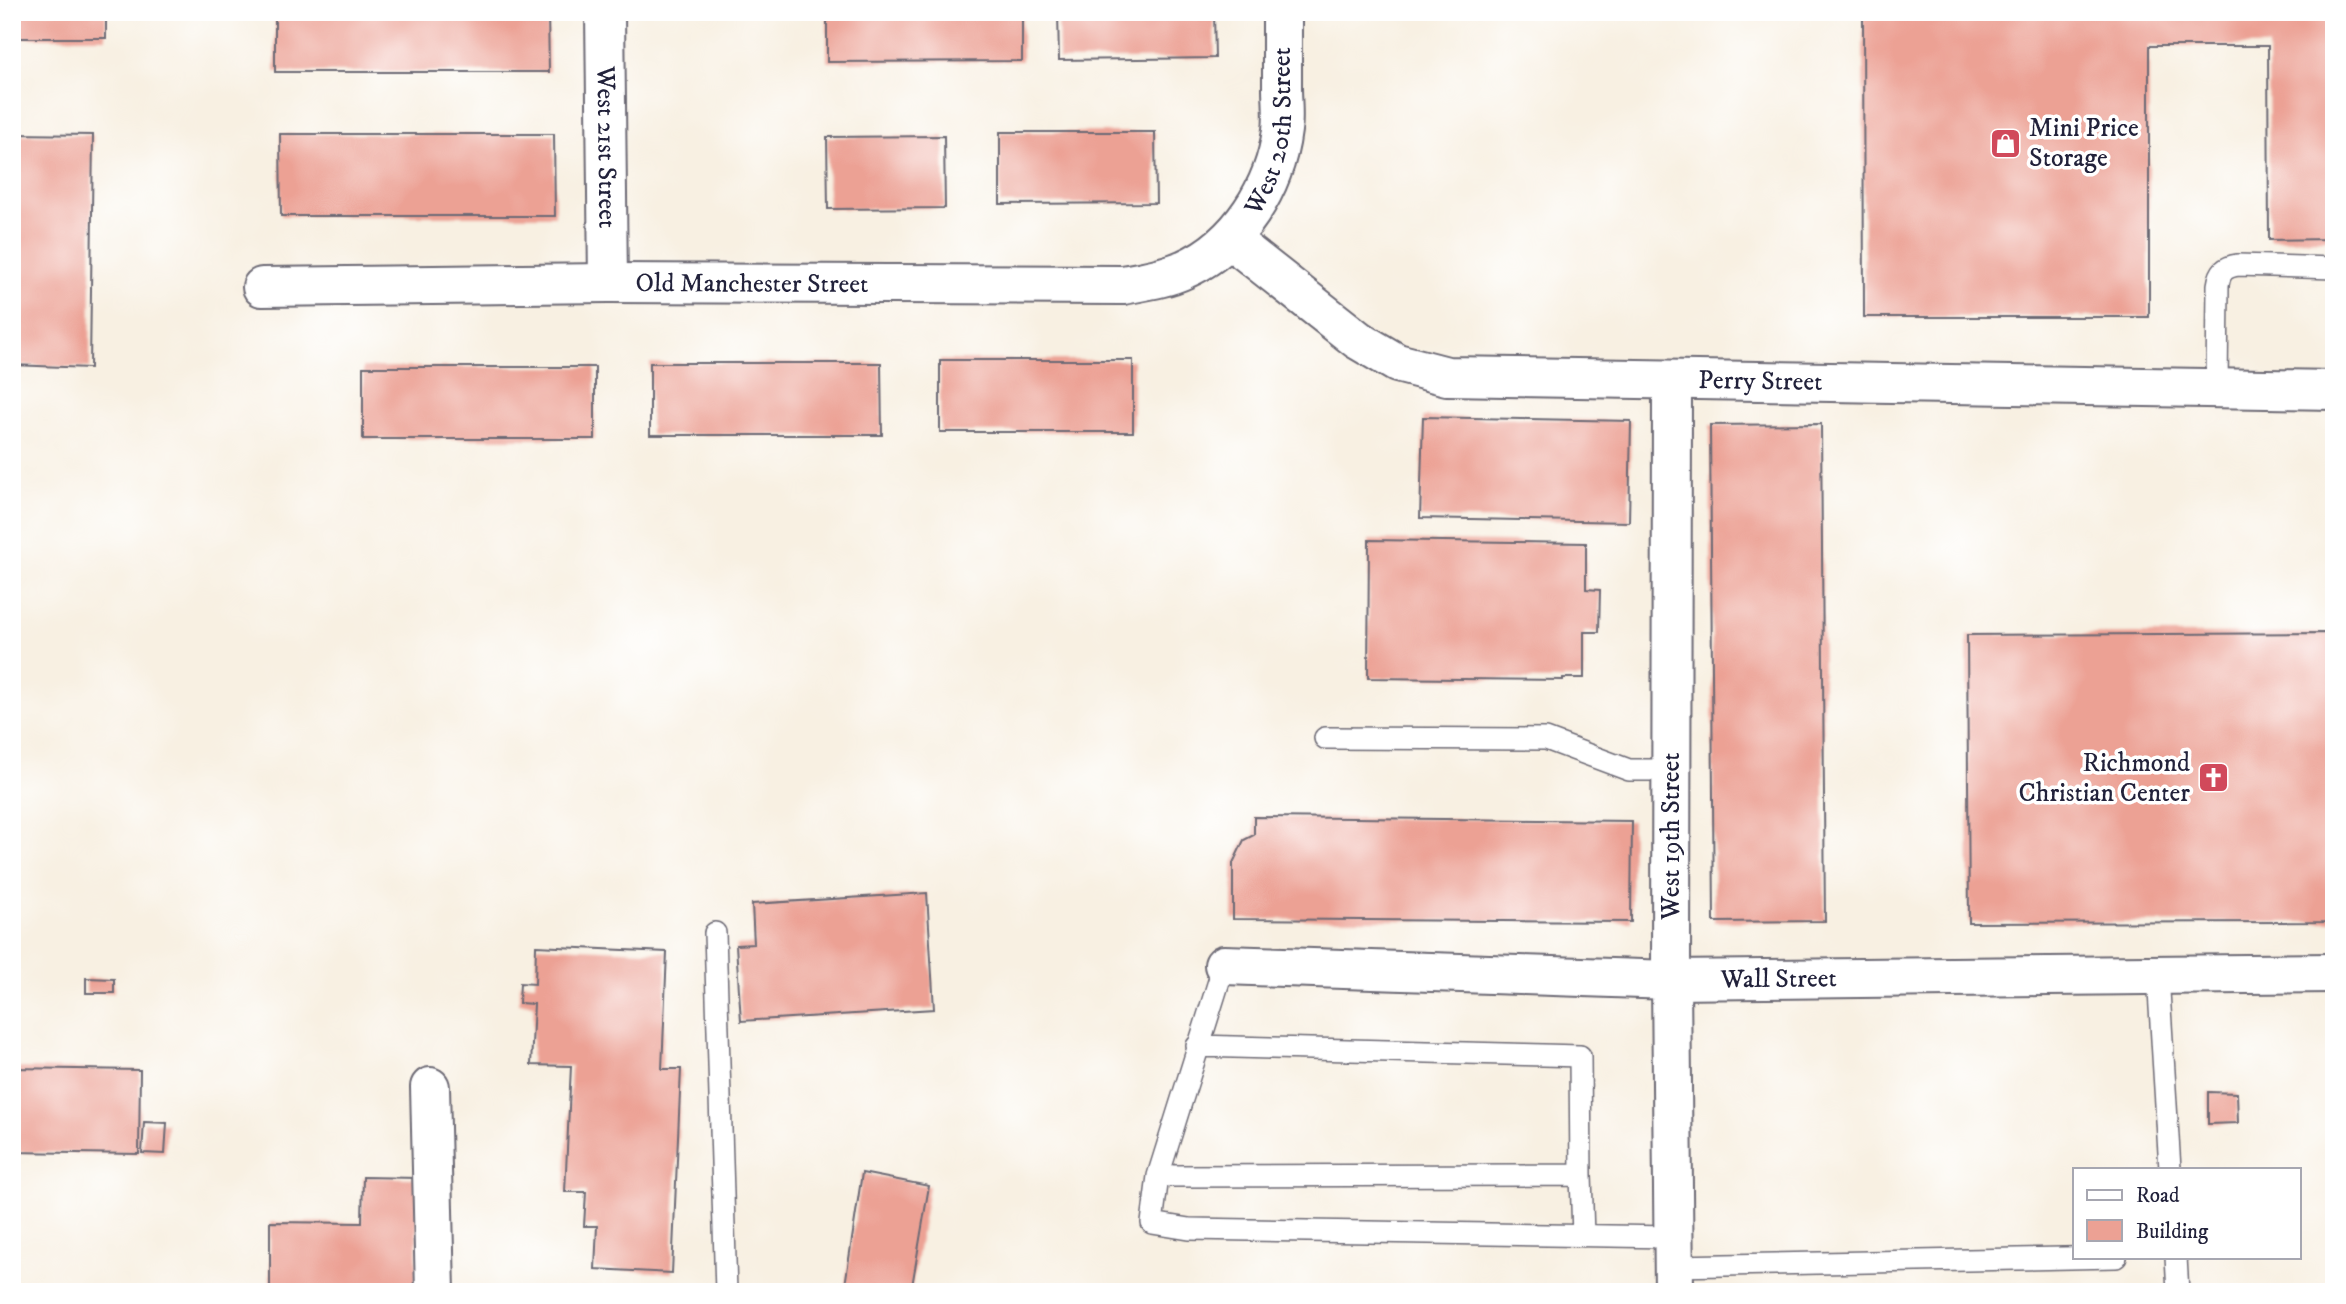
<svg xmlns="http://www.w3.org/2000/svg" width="2346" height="1304" viewBox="0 0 2346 1304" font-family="'IM FELL DW Pica',serif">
<rect width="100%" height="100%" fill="#fff"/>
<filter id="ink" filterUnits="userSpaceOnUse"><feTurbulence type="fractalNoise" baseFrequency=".0143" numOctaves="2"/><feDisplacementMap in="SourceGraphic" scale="14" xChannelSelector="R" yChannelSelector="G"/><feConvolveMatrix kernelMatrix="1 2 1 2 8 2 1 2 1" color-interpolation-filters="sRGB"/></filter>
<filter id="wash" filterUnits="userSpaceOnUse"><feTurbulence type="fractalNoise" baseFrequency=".00686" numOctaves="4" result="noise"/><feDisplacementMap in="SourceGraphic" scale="28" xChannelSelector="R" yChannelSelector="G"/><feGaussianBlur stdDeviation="1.57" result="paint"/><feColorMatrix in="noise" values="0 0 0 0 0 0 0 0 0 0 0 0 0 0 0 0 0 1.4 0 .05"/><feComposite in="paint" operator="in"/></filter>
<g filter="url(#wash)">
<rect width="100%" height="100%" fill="#f8f0e2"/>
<g id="blocks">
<!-- building -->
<path fill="#eca194" d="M12,12H106V38H12Z
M275,12H548L549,72H275Z
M827,12H1022V61L827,62Z
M1058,12H1214L1215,58L1059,60Z
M1863,12H2334V239L2269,240L2268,46H2149V317H1864Z
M1000,132H1155L1156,203L1000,204Z
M12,134L93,135L90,368L12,365Z
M280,134H554L555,216H281Z
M944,136L945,208L828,209L827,137Z
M940,360H1133V432H940Z
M650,363H881L882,435H650Z
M363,367H595V439H363Z
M1423,417L1631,421L1629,522L1420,518Z
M1821,424L1825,921L1714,922L1710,425Z
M1369,540L1586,543V589L1600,590L1599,632H1584V678H1563V680L1368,678Z
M2334,633V922L1969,923L1967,635Z
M1254,817L1632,821L1631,922L1233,919V863L1244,840L1254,835Z
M927,893L934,1009L741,1021L736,945L754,944L752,904Z
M536,946L667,952L662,1069H681L672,1273L595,1269L597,1226H584L586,1192H565L571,1066L531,1065L534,1004L519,1003L520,983L535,984Z
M86,978L114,979V993H86Z
M12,1068L140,1070L139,1154L12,1152Z
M2208,1092L2237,1093L2238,1123L2208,1124Z
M144,1122L167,1123L165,1154L142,1153Z
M862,1173L929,1186L911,1292H844Z
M363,1177L418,1178L416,1292H270V1222L362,1223Z"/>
</g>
</g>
<g filter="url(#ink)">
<use href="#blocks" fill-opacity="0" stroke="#6d6a75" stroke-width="2"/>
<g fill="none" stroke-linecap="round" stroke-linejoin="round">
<defs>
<path id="service" d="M2217,388L2218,285C2220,272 2224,267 2238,265L2334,268
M1325,738L1546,739L1629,770H1671
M715,933L726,1292
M2158,975L2170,1169
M1197,1046L1580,1056L1581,1175L1158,1176L1224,965
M1581,1175L1583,1236
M1158,1176L1152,1223L1189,1229L1672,1237
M2176,1257L2178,1292
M1674,1266L2116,1257"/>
<g id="minor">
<path id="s1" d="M605,12L608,283"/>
<path id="s2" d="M1231,240L1358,340L1397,363L1447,376L2334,390"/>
<path id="s3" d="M262,287L608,283L1123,285C1144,281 1166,278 1185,269C1239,245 1275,187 1282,130C1284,116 1282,101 1282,87C1282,62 1282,37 1282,12"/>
<path d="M1672,381L1671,980L1674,1292"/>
<path id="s4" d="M1224,965L1671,980L2334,973"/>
<path d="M430,1087L435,1292"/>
</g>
</defs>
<!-- service casing -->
<use href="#service" stroke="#6d6a75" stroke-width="24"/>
<!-- minor casing -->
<use href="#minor" stroke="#6d6a75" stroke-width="42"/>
<!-- service -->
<use href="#service" stroke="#fff" stroke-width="21"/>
<!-- minor -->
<use href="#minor" stroke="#fff" stroke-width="38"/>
</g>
</g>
<!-- icons -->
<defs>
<symbol id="shop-square" viewBox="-11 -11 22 22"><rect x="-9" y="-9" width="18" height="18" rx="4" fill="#d1495b" stroke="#fff"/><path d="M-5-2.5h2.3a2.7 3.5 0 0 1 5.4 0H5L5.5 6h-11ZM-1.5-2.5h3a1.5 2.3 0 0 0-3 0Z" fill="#fff"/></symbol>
<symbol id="church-square" viewBox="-11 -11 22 22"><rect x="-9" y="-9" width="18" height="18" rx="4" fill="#d1495b" stroke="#fff"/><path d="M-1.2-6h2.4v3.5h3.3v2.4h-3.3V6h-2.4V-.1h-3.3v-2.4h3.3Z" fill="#fff"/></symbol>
</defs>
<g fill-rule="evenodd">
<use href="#shop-square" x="1988" y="126" width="35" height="35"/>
<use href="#church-square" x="2196" y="760" width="35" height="35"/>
</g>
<g text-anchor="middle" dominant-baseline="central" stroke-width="7" stroke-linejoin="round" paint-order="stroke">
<!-- street labels -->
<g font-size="26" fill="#22223b" stroke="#fff">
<text stroke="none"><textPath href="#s3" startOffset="1099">West 20th Street</textPath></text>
<text stroke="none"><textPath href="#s1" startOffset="135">West 21st Street</textPath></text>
<text stroke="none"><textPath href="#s3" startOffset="490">Old Manchester Street</textPath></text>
<text stroke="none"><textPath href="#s2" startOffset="572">Perry Street</textPath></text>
<text transform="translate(1671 836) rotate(-90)">West 19th Street</text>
<text stroke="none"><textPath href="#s4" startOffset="555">Wall Street</textPath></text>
</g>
<!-- poi labels -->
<g font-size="26" fill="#22223b" stroke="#fff" text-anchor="start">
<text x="2029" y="128">Mini Price<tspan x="2029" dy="30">Storage</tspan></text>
<text x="2190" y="763" text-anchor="end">Richmond<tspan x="2190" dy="30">Christian Center</tspan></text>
</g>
</g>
<!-- margin -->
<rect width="2346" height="1304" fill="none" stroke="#fff" stroke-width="42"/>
<!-- legend -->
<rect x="2073" y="1168" width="228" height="91" fill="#ffffff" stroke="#a7a7b1" stroke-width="2"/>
<rect x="2087" y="1190" width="35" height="10" fill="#ffffff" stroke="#a7a7b1" stroke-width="2"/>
<text x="2136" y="1202" font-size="21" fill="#22223b">Road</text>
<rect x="2087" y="1220" width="35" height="21" fill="#eca194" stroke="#a7a7b1" stroke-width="2"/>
<text x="2136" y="1238" font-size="21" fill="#22223b">Building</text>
</svg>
